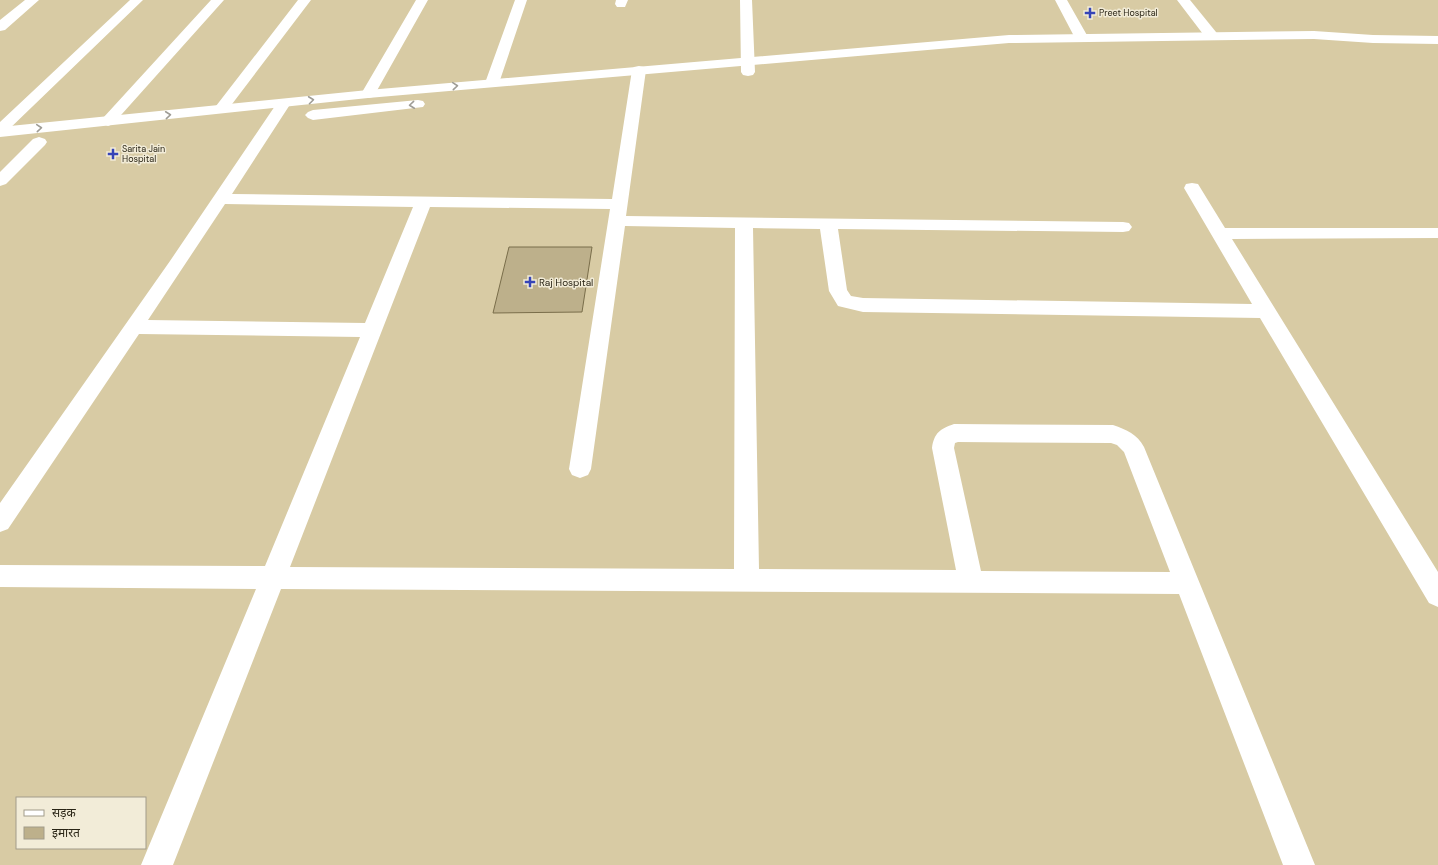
<svg xmlns="http://www.w3.org/2000/svg" width="1438" height="865" viewBox="0 0 1438 865" font-family="'DM Sans','Noto Sans Devanagari',sans-serif">
<rect width="100%" height="100%" fill="#d8cba4"/>
<!-- building -->
<path fill="#bdb08b" stroke="#796d4a" d="M509,247H592L582,312L493,313Z"/>
<g fill="none" stroke-linecap="round" stroke-linejoin="round">
<!-- lane -->
<path fill="#fff" fill-rule="evenodd" d="M39,137L45,139L47,142L45,145L6,184L0,186V172L33,139Z"/>
<!-- street -->
<path fill="#fff" fill-rule="evenodd" d="M25,0H39L5,30L0,31V20Z
M130,0H143L5,133L0,135V122Z
M211,0H224L113,124L108,126L103,124L100,121L103,118Z
M298,0H311L226,112L221,113L216,112L214,109L216,106Z
M416,0H428L375,94L373,97L368,98L363,97L361,94Z
M515,0H527L499,83L497,86L492,87L487,86L485,83Z
M616,0H628L625,7H617L615,4Z
M740,0H752L755,72L753,75L748,76L743,75L741,72Z
M1055,0H1067L1088,37L1086,40H1076Z
M1177,0H1190L1216,32L1218,35L1216,38H1206Z
M639,66L644,67L646,70L626,216L1123,222L1129,223L1132,227L1129,231L1123,232L838,229L847,290L851,296L863,298L1252,304L1184,188L1186,184L1192,183L1198,184L1225,228H1438V238L1232,239L1438,572V607L1429,603L1260,318L863,312L838,306L829,291L820,229L753,228L759,569L956,570L932,448C934,433 940,429 954,424L1113,425C1127,430 1137,434 1144,447L1315,865H1283L1179,594L281,589L173,865H141L256,589L0,587V565L265,566L360,337L139,334L8,529L0,532V503L170,261L279,100L284,99L289,100L291,103L232,194L612,199L632,70L634,67ZM225,204L413,207L365,323L148,320ZM430,207L610,209L569,469L572,475L580,478L588,475L591,469L625,226L735,228L734,569L290,567ZM958,442L1111,443L1117,445L1124,452L1170,572L981,571L954,448L955,443Z"/>
<!-- secondary -->
<path fill="#fff" fill-rule="evenodd" d="M1314,31L1373,35L1438,36V44L1373,43L1314,39L1009,43L368,98L0,137V127L368,90L1009,35Z
M418,100L423,101L425,104L423,107L313,120L308,118L305,115L308,112L313,110Z"/>
</g>
<!-- one-way arrows -->
<defs><path id="oneway-chevron" d="M-2-3.5L2.5 0L-2 3.5" fill="none" stroke-width="1.6" stroke-linecap="round" stroke-linejoin="round"/></defs>
<g stroke="#9f9d96">
<use href="#oneway-chevron" transform="translate(455 86) rotate(-5)"/>
<use href="#oneway-chevron" transform="translate(311 100) rotate(-7)"/>
<use href="#oneway-chevron" transform="translate(412 105) rotate(174)"/>
<use href="#oneway-chevron" transform="translate(168 115) rotate(-6)"/>
<use href="#oneway-chevron" transform="translate(39 128) rotate(-5)"/>
</g>
<!-- markers -->
<g fill="#3644b7" stroke="#f2ecd8" stroke-width="1.5">
<path d="M1088 7h4v4h4v4h-4v4h-4v-4h-4v-4h4z"/>
<path d="M111 148h4v4h4v4h-4v4h-4v-4h-4v-4h4z"/>
<path d="M528 276h4v4h4v4h-4v4h-4v-4h-4v-4h4z"/>
</g>
<g text-anchor="middle" dominant-baseline="central" stroke-width="3" stroke-linejoin="round" paint-order="stroke">
<!-- far-poi labels -->
<g font-size="9" fill="#2a2516" stroke="#f2ecd8" text-anchor="start">
<text x="1099" y="13">Preet Hospital</text>
<text x="122" y="149">Sarita Jain<tspan x="122" dy="10">Hospital</tspan></text>
</g>
<!-- poi labels -->
<g font-size="10" fill="#2a2516" stroke="#f2ecd8" text-anchor="start">
<text x="539" y="282">Raj Hospital</text>
</g>
</g>
<!-- legend -->
<rect x="16" y="797" width="130" height="52" fill="#f2ecd8" stroke="#a29c8a"/>
<rect x="24" y="810" width="20" height="6" fill="#ffffff" stroke="#a29c8a"/>
<text x="52" y="817" font-size="12" fill="#2a2516">सड़क</text>
<rect x="24" y="827" width="20" height="12" fill="#bdb08b" stroke="#a29c8a"/>
<text x="52" y="837" font-size="12" fill="#2a2516">इमारत</text>
</svg>
